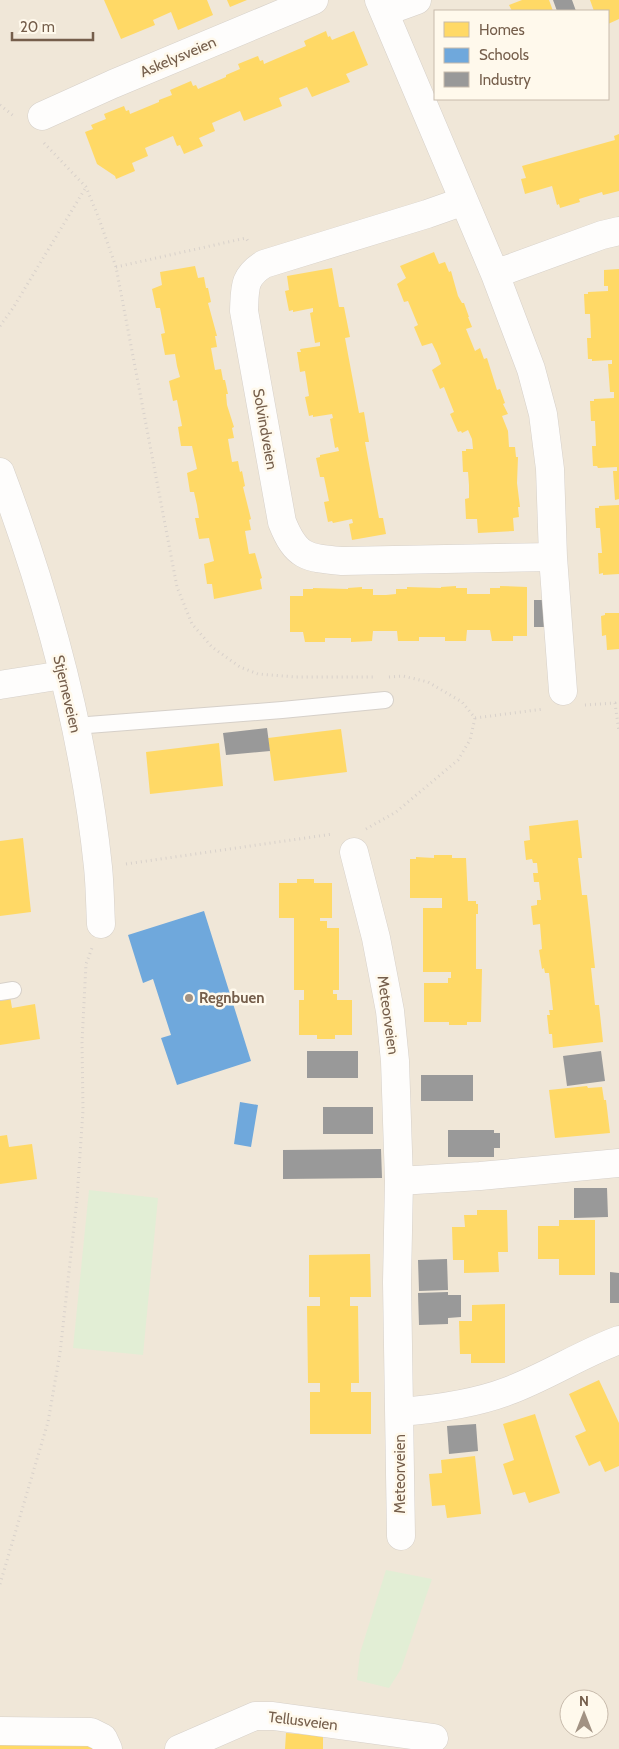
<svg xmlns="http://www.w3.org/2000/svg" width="619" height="1749" viewBox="0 0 619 1749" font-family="Cabin,sans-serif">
<rect width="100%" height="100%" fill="#f7f3ea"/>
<!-- residential -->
<path fill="#f0e7d8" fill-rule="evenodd" d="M0,0H619V1749H0ZM435,11H608V99H435ZM569,1699H599V1729H569Z"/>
<!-- green -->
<path fill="#e2eed5" d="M89,1190L158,1198L143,1355L73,1348Z
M386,1570L432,1579L401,1669L389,1688L357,1680L360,1653Z"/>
<!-- homes -->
<path fill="#ffd966" d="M104,0H207L213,15L178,30L171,12L153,20L155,25L121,39Z
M227,0H247L230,7Z
M522,0H549L553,11H512L509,5Z
M590,0H619V19L608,24V11H594Z
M326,31L328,37L330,36L332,40L354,31L368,65L346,74L350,82L312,97L307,87L279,98L282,106L244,121L240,111L212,123L215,131L199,138L203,146L184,154L180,145L177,146L173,136L145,148L148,156L132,163L135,171L116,179L115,176L97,164L85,132L93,129L91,125L106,119L104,114L124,106L126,111L129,110L130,114L159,102V100L172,95L170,90L191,81L193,86L196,85L198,89L226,77V75L240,69L238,64L258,56L260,61L263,60L264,64L306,46L304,41Z
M619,134V191L603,195L602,192L579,199L580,202L560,208L559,204L557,205L552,186L525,194L521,179L526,178L522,166L615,140L614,136Z
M434,252L439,264L445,262L449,272L451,271L458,296L462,303H464L469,317H468L472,327L466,329L475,351L480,348L484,359L487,358L497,390L500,389L505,403L503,404L508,414L502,416L508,431L509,447H515L516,457H518L517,483L520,507H518L519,517L513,518L514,531L478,533L477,519H466L465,499L469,498V485L468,472H463L462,451H466V449H473L472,439L468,430L462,433L461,431L458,432L450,414L454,412L444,387L440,389L432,370L441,364L437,353L432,343L422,346L414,327L418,325L408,301L404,302L397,284L406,278L400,266Z
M195,266L198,278L204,277L206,288H208L211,302L208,303L217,336H215L217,347L211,348L215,370L221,369L223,380H225L228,394H226L227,405L234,427L232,428L234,438L228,439L230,451L232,462L238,461L240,472L242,471L245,486L243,487L251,519L249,520L251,530L245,531L249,554L255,553L262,578L260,579L262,589L214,599L212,584H207L204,564L214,561L209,538L199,539L195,518H199L197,505L194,492H190L187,473L197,469L192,446H181L178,427L182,426L177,400L173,401L169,381L180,377L177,366L175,354L165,355L161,334L165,333L160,308H156L152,289L162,285L160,272Z
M332,268L339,307H344L350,337L345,338L359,413L364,412L369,442H365L379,518H383L386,534L352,540L349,524L353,523L352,519L333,523L332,521L328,522L324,502L329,501L324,477H320L316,458L320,457V455L339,451L338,447L335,448L330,419L333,418L332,414L313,417V415L309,416L305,397L309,396L305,371L300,372L297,352H301L300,349L320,346V342L315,343L310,313L313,312V308L293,312V310L289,311L285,291L289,290L287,276Z
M619,269V499L615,500L613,471H617V467L598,468L597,466H593L592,446H596L595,421H591L590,401H594V399L614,398V392H610L608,364H612V360L592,361V359H588L587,338H591L590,314H585L584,294H588V292L608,291V286H604V270Z
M619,505V574L603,575V573L599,574L598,553H602L600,528H596L595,508H599V506Z
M456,586V588H467V594H490V588H500V586L527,587V636H513V641H492L490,630H467L466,641H445V637H419V641H398L397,631H373L372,641L351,642V638H325V642H305L303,632H290V596H303V589H313V588L348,589V588L362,587V589H373V595H386L396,594V589H407V587L441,588V587Z
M605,613H619V649L607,650L606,635L602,636L601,616L605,615Z
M341,729L347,772L274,781L268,738Z
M219,743L223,786L150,794L146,752Z
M578,820L582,858H578L582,895H587L595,968H591L595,1005H599L603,1042L553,1048L552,1034H549L547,1015H550L549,1010H553L549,973H545L544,968L542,969L539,950L542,949L540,924L533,925L531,906L537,905V900H541L539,882H534L533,873H538L537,863H533L532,859L526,860L524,841L530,840L529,826Z
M23,838L31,912L0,916V841Z
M434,855H452V858H466L468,901H476V904H478V914H476V969H482L481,1022H467V1025H449V1022H424V983H448V978H451V972H423V908H442V898H410V859H416V857L434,858Z
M297,879H314V883H332V918H320V921H327V928H339V990H333V994H337V1000H352V1035H335V1039H317V1035H299V1000H304V990H294V918H279V883H297Z
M10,996L12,1008L35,1004L40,1039L0,1045V998Z
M587,1086L588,1088L602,1087L604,1100H606L610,1133L555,1138L549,1090Z
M7,1135L9,1147L32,1144L37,1179L0,1184V1136Z
M477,1210H507L508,1252H498L499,1272L464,1273V1260H453L452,1227H465L464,1215H477Z
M559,1220H595V1275H559V1259H538V1226H559Z
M370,1254L371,1297H350V1306H358L359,1383H351V1392H371V1434H310V1392H320V1383H308L307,1306H320V1297H309V1255Z
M505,1304V1363H471V1354H460L459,1321H472V1305Z
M599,1380L619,1423V1466L605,1472L600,1461L589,1466L575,1436L586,1431L569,1394Z
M535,1414L560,1493L529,1503L525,1492L513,1495L503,1464L514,1460L503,1424Z
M475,1456L481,1514L447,1518L445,1505L432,1506L429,1474L442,1473L441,1460Z
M286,1733L323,1736V1749H285Z
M84,1741L94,1749H0V1742Z"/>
<!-- schools -->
<path fill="#6fa8dc" d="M204,911L251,1061L177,1085L161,1038L171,1035L153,979L143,983L128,935Z
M240,1102L258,1105L251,1147L234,1144Z"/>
<!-- industry -->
<path fill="#999" d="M553,0H572L576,11H557Z
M534,600H546V627H534Z
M267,728L270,751L226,755L223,733Z
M307,1051H358V1078H307Z
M601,1051L605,1081L567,1086L563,1056Z
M421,1075H473V1101H421Z
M323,1107H373V1134H323Z
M448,1130H494V1133H500V1148H494V1157H448Z
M381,1149L382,1178L283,1179V1150Z
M574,1188H607L608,1217L574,1218Z
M447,1259L448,1290L419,1291L418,1260Z
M610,1272L619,1273V1303H610Z
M448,1292V1295H461V1317L448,1318V1324L419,1325L418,1293Z
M476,1424L478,1451L449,1454L447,1426Z"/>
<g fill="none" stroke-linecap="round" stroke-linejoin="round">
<defs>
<path id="lane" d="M75,726L282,710L385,700
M0,992L13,990"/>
<path id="street" d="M379,0L495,274L531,369L543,414L550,469L553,557L563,691
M384,12L417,0
M42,116L113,84L314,0
M464,201L427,214L264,264C243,277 245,288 244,311L282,522C296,557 306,558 342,561L553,557
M495,274L602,235L619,231
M0,472C48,599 84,732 98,867C100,886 100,905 101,924
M0,685L63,675
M354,852L376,938L390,1011L395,1061L399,1181L397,1282L401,1536
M399,1181L480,1176L619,1163
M400,1412C436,1409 474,1404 508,1391C546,1377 581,1354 619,1340
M0,1731L91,1732L103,1738L108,1749
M179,1749L255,1716H273L434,1738"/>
</defs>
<!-- lane casing -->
<use href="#lane" stroke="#d6d0c9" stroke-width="18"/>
<!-- street casing -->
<use href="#street" stroke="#d6d0c9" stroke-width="29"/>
<!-- path -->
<path stroke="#d8d1cb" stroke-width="3" stroke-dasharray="1 4" stroke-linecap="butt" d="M0,105L15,117
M44,143L86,187L98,216L116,267L177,587L192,624L212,647L240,667L258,674L296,677H375
M116,267L246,238L248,241
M0,326L13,308L86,187
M389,677L403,676L428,682L462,702L475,718L544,709
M585,705L615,703L619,732
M366,829L396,812L458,760L470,740L475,718
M126,864L333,834
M0,1584L48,1422L60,1353L77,1199L83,1110L82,1042L86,964L92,948"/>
<!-- lane -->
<use href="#lane" stroke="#fefdfc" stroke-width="16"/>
<!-- street -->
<use href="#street" stroke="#fefdfc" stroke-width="28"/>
</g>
<!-- markers -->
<circle fill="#a29283" stroke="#fff9ec" stroke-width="2" cx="189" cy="998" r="5"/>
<g text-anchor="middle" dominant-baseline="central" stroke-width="5" stroke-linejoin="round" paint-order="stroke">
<!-- street labels -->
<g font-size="15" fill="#755e4b" stroke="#fff9ec">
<text transform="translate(178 57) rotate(-23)">Askelysveien</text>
<text transform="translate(265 429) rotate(80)">Solvindveien</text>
<text transform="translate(67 694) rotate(77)">Stjerneveien</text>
<text transform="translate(388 1015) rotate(82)">Meteorveien</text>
<text transform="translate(400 1474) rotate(-90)">Meteorveien</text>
<text transform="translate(303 1721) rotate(7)">Tellusveien</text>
</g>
<!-- poi labels -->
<g font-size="15" font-weight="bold" fill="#755e4b" stroke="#fff9ec" text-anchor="start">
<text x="199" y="998">Regnbuen</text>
</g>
</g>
<!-- legend -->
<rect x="434" y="10" width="175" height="90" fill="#fff9ec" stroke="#c8bbac"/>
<rect x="444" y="22" width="25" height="15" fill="#ffd966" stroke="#c8bbac"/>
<text x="479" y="35" font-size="15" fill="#755e4b">Homes</text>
<rect x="444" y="48" width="25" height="15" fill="#6fa8dc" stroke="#c8bbac"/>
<text x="479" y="60" font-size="15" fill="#755e4b">Schools</text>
<rect x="444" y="72" width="25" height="15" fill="#999999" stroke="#c8bbac"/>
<text x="479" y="85" font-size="15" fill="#755e4b">Industry</text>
<!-- north arrow -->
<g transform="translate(584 1714)"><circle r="24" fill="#fff9ec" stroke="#c8bbac"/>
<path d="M0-4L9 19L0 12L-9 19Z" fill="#a29283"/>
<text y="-8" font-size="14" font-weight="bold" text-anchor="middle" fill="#755e4b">N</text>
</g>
<!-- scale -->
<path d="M12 32v8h81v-8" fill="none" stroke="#755e4b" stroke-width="2.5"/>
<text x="20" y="32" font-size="15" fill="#755e4b" stroke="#fff9ec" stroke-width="4" paint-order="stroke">20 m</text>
</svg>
